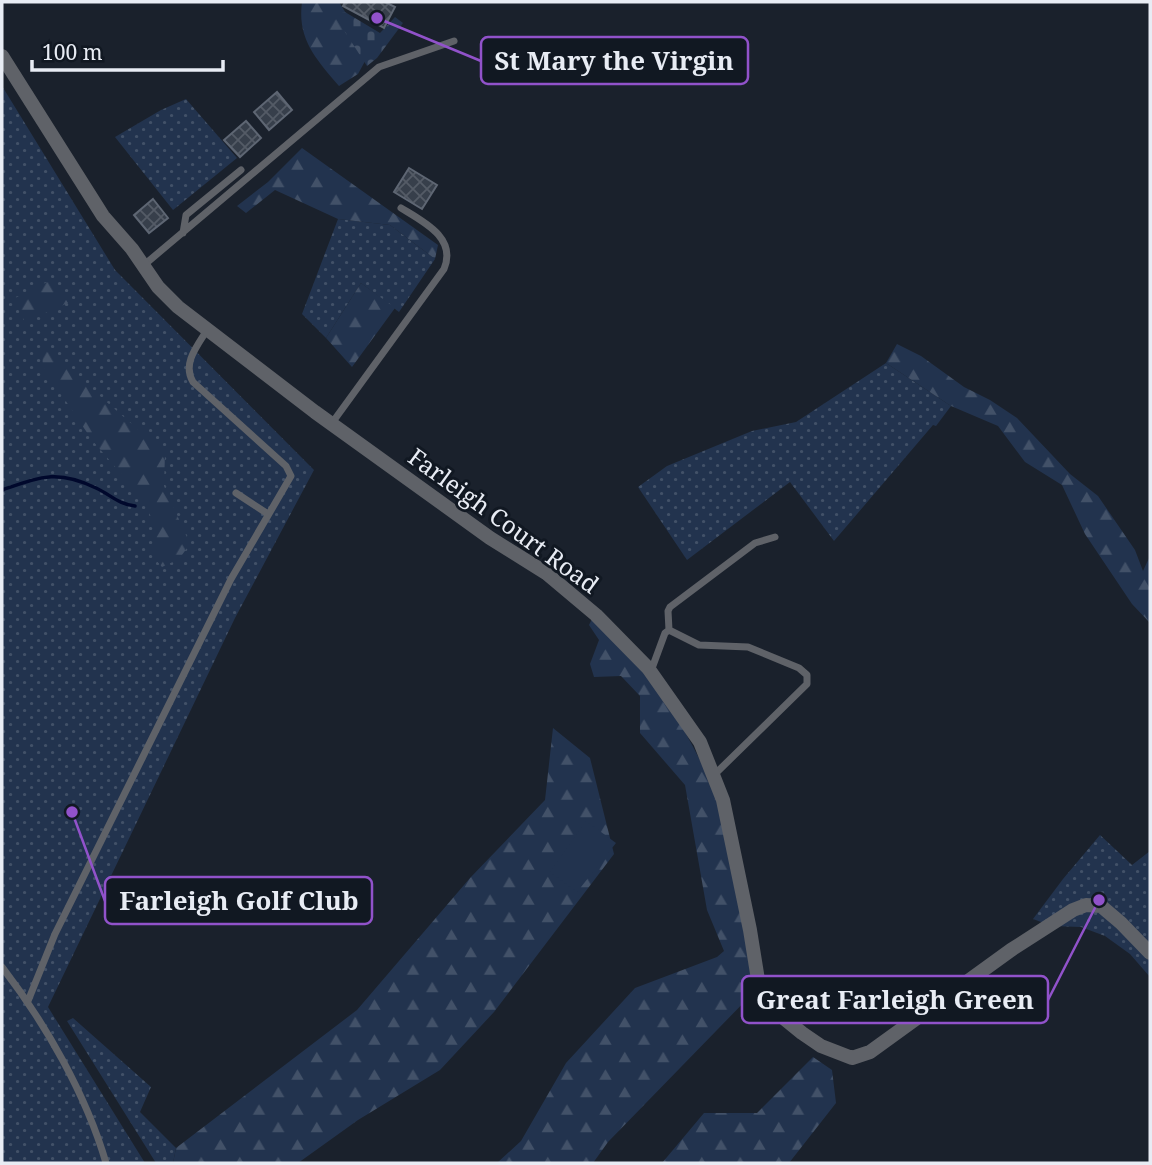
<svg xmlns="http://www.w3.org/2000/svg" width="1152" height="1165" viewBox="0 0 1152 1165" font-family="'Noto Serif',serif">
<defs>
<pattern id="green-dots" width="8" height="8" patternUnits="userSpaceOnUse" patternTransform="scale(1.75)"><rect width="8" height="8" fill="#22334e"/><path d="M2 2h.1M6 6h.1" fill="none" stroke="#425168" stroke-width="1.8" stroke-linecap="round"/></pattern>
<pattern id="forest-firs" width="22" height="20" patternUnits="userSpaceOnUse" patternTransform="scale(1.75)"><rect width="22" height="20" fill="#22334e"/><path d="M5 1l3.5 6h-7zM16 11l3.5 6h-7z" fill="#425168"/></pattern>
<pattern id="cemetery-stones" width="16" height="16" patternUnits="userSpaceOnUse" patternTransform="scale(1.75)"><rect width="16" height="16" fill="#22334e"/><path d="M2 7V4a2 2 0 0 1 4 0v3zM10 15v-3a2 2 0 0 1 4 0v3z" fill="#425168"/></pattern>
<pattern id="building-cross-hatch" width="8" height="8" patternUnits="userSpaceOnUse" patternTransform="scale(1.75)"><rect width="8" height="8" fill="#373f4b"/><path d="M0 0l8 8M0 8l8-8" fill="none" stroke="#545b66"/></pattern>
</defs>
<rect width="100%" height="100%" fill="#1a212c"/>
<!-- green -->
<path fill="url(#green-dots)" d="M2,86L115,270L314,470L235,618L48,1007L145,1163H2Z
M186,99L237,158L173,210L115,137L161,110Z
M338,219L390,225L435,259L399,312L361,283L326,338L302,314Z
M886,363L951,406L936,426L933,425L834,541L790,482L687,560L638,487L667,466L752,431L796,422Z
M1100,835L1132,865L1150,851V977L1130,954L1105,936L1081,927L1052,926L1033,919L1063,879Z
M73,1018L151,1087L140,1112L176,1148L173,1163H156L67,1021Z"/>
<!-- forest -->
<path fill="url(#forest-firs)" d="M302,2H339L370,52L358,74L339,86C316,59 297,39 302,2Z
M302,148L438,245L435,259L390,225L338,219L275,190L246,213L237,206L268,182Z
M49,281L56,284L68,303L25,322L13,299Z
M361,283L395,308L352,367L326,338Z
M897,344L921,356L964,387L990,400L1017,418L1070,474L1098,496L1135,550L1143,571L1150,556V623L1132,604L1085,534L1062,485L1025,462L998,426L951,406L886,363Z
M46,349L165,453L164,486L190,544L179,559L162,567L150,553L157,529L141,497L92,440L43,367L42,352Z
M593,617C622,648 654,679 676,716C692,744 713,782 721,813C737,871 745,933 753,993L608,1142L593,1163H497L521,1141L566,1063L635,988L717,957L724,951L707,910L685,785L640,733V696L621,676L594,677L590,664L599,640L589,625Z
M553,728L590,758L614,854L494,1012L440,1070L358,1120L298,1163H173L176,1148L357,1010L470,878L545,800Z
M813,1057L832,1070L836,1103L789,1163H662L704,1113H757Z"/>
<!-- cemetery -->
<path fill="url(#cemetery-stones)" d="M345,12L380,33L395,17L403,23L377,58L367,66L334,15Z"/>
<!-- pitch -->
<path fill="#22334e" d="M586,821L616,843L577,892L550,872Z"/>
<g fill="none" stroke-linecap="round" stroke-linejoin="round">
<!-- stream -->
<path stroke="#00082c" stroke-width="3.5" d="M2,490C40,477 57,469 96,488C111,495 118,504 135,506"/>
</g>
<!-- building -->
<path fill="url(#building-cross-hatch)" stroke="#5e6673" stroke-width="2" d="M345,2H385L395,7L384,28L343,6Z
M277,92L292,110L269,130L254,112Z
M246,121L261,138L240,157L224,140Z
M409,168L437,185L422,209L394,192Z
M153,199L168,218L149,233L134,215Z"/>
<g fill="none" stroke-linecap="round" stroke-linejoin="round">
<!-- lane -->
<path stroke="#5f6268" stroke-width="7" d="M183,233L186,215L241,170
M144,265L379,67L454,41
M332,423L444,269C457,238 424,222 401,208
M236,493L268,514
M669,630L668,611L670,607L755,543L775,537
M651,671L665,633L669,630L699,645L748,647L799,668L807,675V684L714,775
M2,967C45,1023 86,1094 106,1163
M28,1001L55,934L231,579L291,476L286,466L193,382C182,364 197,346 207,330"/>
<!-- street -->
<path stroke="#5f6268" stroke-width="14" d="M2,56L103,216L132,249L158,287L178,307L315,412L490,538L546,573L596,615L648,668L700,742L723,800L750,930L759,986L775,1011L802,1033L821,1046L852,1058L870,1052L1011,950L1073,910L1086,905L1101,906L1121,923L1150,953"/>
</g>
<g text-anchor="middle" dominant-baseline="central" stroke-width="6" stroke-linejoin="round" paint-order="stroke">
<!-- street labels -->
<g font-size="24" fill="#e8ecf4" stroke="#111822">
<text transform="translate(504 520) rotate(36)">Farleigh Court Road</text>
</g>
</g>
<!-- callouts -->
<path fill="none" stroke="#9152ca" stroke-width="2.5" d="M377 18L481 61M72 812L105 901M1099 900L1048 1000"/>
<g fill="#9152ca" stroke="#111822" stroke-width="2.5">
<circle cx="377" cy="18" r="7"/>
<circle cx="72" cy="812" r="7"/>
<circle cx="1099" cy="900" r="7"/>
</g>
<g fill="#111822" stroke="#9152ca" stroke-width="2.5">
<rect x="481" y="37" width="267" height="47" rx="7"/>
<rect x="105" y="877" width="267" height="47" rx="7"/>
<rect x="742" y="976" width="306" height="47" rx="7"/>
</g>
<g font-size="26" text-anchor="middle" font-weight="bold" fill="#e8ecf4">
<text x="614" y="70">St Mary the Virgin</text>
<text x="239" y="910">Farleigh Golf Club</text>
<text x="895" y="1009">Great Farleigh Green</text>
</g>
<!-- border -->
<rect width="1152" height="1165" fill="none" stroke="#e8ecf4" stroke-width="7"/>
<!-- scale -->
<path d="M32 60v10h191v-10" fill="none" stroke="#e8ecf4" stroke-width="3.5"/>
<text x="42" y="60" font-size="21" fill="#e8ecf4" stroke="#111822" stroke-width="5" paint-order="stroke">100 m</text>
</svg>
